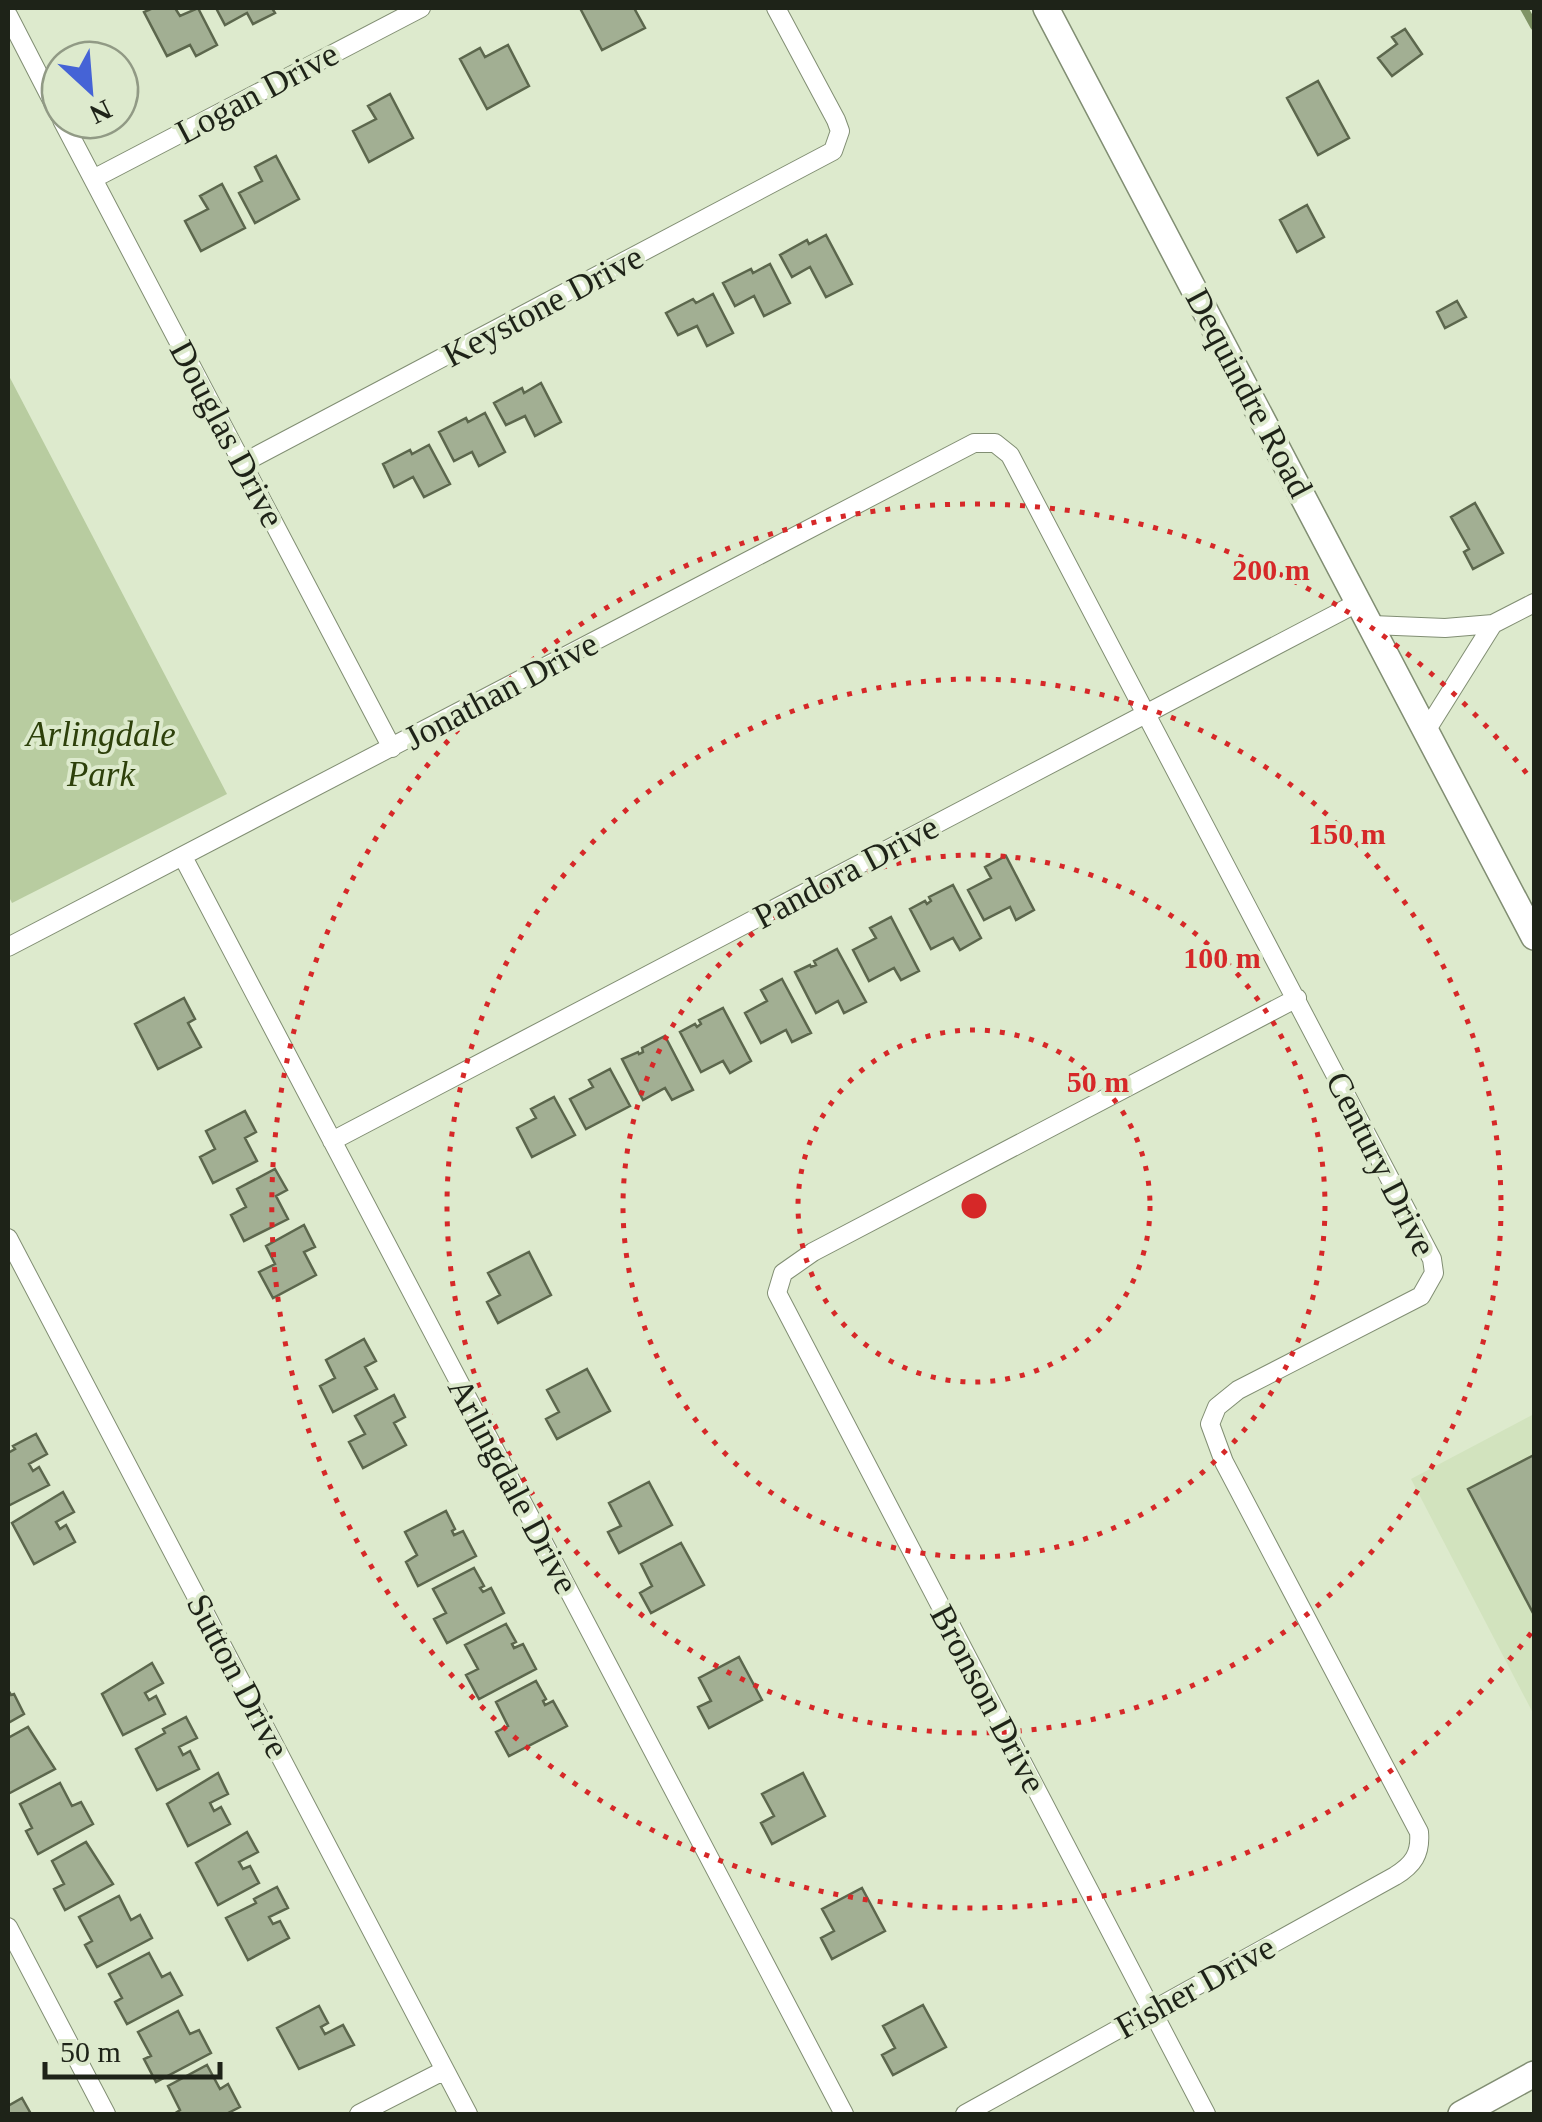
<svg xmlns="http://www.w3.org/2000/svg" width="1542" height="2122" viewBox="0 0 1542 2122" font-family="'Times New Roman',serif">
<rect width="100%" height="100%" fill="#ddeacd"/>
<!-- built -->
<path fill="#d2e3be" d="M1534,1414V1715L1411,1479Z"/>
<!-- green -->
<path fill="#b8cca0" d="M8,374L227,794L12,903L8,895Z"/>
<g fill="none" stroke-linecap="round" stroke-linejoin="round">
<!-- stream -->
<path stroke="#809466" stroke-width="8" d="M1524,8L1534,26"/>
</g>
<!-- building -->
<path fill="#a2af93" stroke="#5c674d" stroke-width="2.5" d="M153,8H175L180,16L198,8L217,45L196,56L190,45L167,56L144,12Z
M216,8H272L275,13L253,24L247,13L225,25Z
M580,8H634L645,28L602,50Z
M1405,29L1422,54L1392,76L1378,58L1397,44L1392,37Z
M508,45L529,86L487,109L460,59L480,48L485,57Z
M1318,81L1349,138L1318,155L1287,98Z
M390,94L413,138L369,162L353,131L376,119L368,106Z
M276,156L299,199L255,223L239,193L262,181L255,167Z
M222,184L245,228L201,251L185,221L208,209L200,196Z
M1307,205L1324,237L1297,252L1280,220Z
M826,235L852,284L826,297L810,267L792,277L780,255L807,240L809,244Z
M770,264L790,303L764,316L754,296L735,306L723,283L751,269L753,273Z
M713,294L733,333L707,346L697,326L678,335L666,313L693,299L696,303Z
M1457,301L1466,317L1445,328L1437,312Z
M541,383L561,422L535,436L525,416L506,425L494,403L522,388L524,393Z
M485,413L505,452L479,466L472,452L454,461L439,432L466,418L468,422Z
M429,445L450,484L424,497L413,477L394,487L383,464L410,450L412,454Z
M1475,503L1503,553L1473,569L1464,552L1469,549L1451,517Z
M1006,856L1034,910L1016,920L1010,907L984,920L968,890L991,878L985,867Z
M953,885L981,938L960,950L953,938L931,949L910,909L925,901L927,904L931,901L929,897Z
M891,917L919,971L901,980L894,968L869,981L853,950L876,938L870,928Z
M837,949L866,1002L844,1013L838,1001L816,1013L795,972L810,965L811,967L816,965L814,961Z
M782,979L811,1033L792,1042L786,1030L761,1043L745,1013L767,1001L761,990Z
M184,998L195,1019L188,1023L201,1047L158,1069L135,1024Z
M723,1008L751,1061L730,1073L723,1061L701,1072L680,1032L695,1024L697,1027L701,1024L699,1020Z
M665,1036L693,1090L672,1100L665,1088L643,1100L622,1059L638,1052L639,1054L643,1052L642,1048Z
M610,1069L630,1106L586,1129L570,1099L593,1087L589,1080Z
M554,1097L575,1135L532,1157L517,1128L536,1118L531,1109Z
M245,1111L256,1132L245,1138L257,1161L213,1183L200,1157L215,1149L206,1131Z
M275,1169L287,1190L276,1196L288,1219L244,1241L231,1215L246,1207L237,1189Z
M304,1225L315,1247L304,1252L316,1275L273,1298L259,1272L275,1264L266,1246Z
M529,1252L551,1295L498,1323L487,1302L500,1295L488,1273Z
M364,1339L376,1361L365,1367L377,1389L333,1412L320,1386L335,1378L326,1360Z
M587,1369L610,1411L557,1439L546,1419L559,1412L547,1390Z
M394,1395L405,1417L394,1423L406,1445L363,1468L349,1442L365,1434L355,1416Z
M36,1434L47,1454L29,1464L33,1471L39,1467L49,1485L8,1506V1453L15,1449L13,1446Z
M1534,1455V1615L1468,1489Z
M649,1482L672,1525L619,1553L608,1532L621,1526L609,1503Z
M63,1492L74,1512L56,1522L60,1529L66,1525L75,1542L34,1564L12,1523Z
M446,1511L455,1529L452,1531L454,1535L463,1531L476,1556L418,1586L406,1562L417,1555L405,1532Z
M681,1543L704,1585L651,1613L640,1593L652,1586L641,1564Z
M474,1568L484,1586L480,1588L483,1592L491,1588L504,1613L447,1643L434,1619L446,1613L433,1589Z
M506,1624L516,1642L512,1644L514,1648L523,1644L536,1669L479,1699L466,1675L478,1669L465,1645Z
M739,1657L762,1700L709,1728L698,1707L711,1701L699,1678Z
M152,1663L163,1683L145,1693L149,1700L156,1696L165,1714L123,1735L102,1694Z
M536,1681L546,1699L543,1701L545,1705L553,1701L567,1726L509,1756L496,1732L508,1726L496,1702Z
M8,1690L11,1695L14,1694L24,1714L8,1723Z
M186,1717L197,1738L179,1747L183,1755L190,1751L199,1769L157,1790L136,1749L165,1733L163,1729Z
M28,1727L55,1769L8,1794V1738Z
M218,1773L228,1794L210,1803L214,1811L221,1807L230,1824L188,1846L167,1804Z
M803,1773L825,1816L772,1844L761,1823L774,1816L762,1794Z
M60,1783L72,1806L81,1802L93,1824L38,1854L26,1831L32,1828L20,1804Z
M247,1832L258,1852L239,1862L243,1869L250,1866L259,1883L218,1905L196,1863Z
M86,1842L113,1884L65,1910L54,1889L64,1884L52,1861Z
M277,1887L288,1908L269,1917L273,1924L280,1921L289,1938L248,1960L226,1918L256,1903L254,1899Z
M862,1888L885,1931L832,1959L821,1938L834,1931L822,1909Z
M119,1896L131,1920L140,1915L152,1938L97,1967L85,1945L92,1941L79,1917Z
M149,1953L162,1977L170,1973L182,1995L127,2024L115,2002L122,1998L109,1974Z
M923,2005L946,2047L893,2075L882,2055L895,2048L883,2026Z
M319,2006L328,2023L321,2027L325,2034L343,2025L354,2045L299,2069L277,2028Z
M178,2011L190,2034L199,2030L211,2053L156,2082L144,2059L151,2056L138,2032Z
M207,2065L220,2089L228,2084L240,2107L226,2114H174L180,2110L168,2086Z
M22,2098L31,2114H8V2106Z"/>
<g fill="none" stroke-linecap="round" stroke-linejoin="round">
<defs>
<path id="street" d="M8,15L60,116
M62,120L392,748
M93,179L421,8
M243,463L833,151L840,131L836,120L776,8
M1372,625L1445,628L1493,624L1534,603
M1426,731L1493,624
M183,857L844,2114
M8,947L974,443H995L1010,455L1432,1259L1434,1273L1421,1296L1238,1390L1217,1407L1210,1424L1224,1462L1419,1832C1421,1854 1413,1865 1395,1876L965,2114
M332,1141L1359,602
M8,1238L468,2114
M8,1927L106,2114
M359,2114L445,2070
M1206,2114L777,1293L783,1273L813,1252L1297,998"/>
<path id="secondary" d="M1046,8L1534,937
M1461,2114L1534,2074"/>
</defs>
<!-- street casing -->
<use href="#street" stroke="#818e73" stroke-width="20"/>
<!-- secondary casing -->
<use href="#secondary" stroke="#818e73" stroke-width="28"/>
<!-- street -->
<use href="#street" stroke="#fff" stroke-width="18"/>
<!-- secondary -->
<use href="#secondary" stroke="#fff" stroke-width="25"/>
</g>
<!-- distance rings -->
<g fill="none" stroke="#d62828" stroke-width="5" stroke-dasharray="5 10">
<circle cx="974" cy="1206" r="176"/>
<circle cx="974" cy="1206" r="351"/>
<circle cx="974" cy="1206" r="527"/>
<path d="M1531 1633A702 702 0 1 1 1531 779"/>
</g>
<g text-anchor="middle" dominant-baseline="central" stroke-width="8" stroke-linejoin="round" paint-order="stroke">
<!-- street labels -->
<g font-size="35" fill="#1e2318" stroke="#ddeacd">
<text transform="translate(257 93) rotate(-28)">Logan Drive</text>
<text transform="translate(543 306) rotate(-28)">Keystone Drive</text>
<text transform="translate(1249 393) rotate(62)">Dequindre Road</text>
<text transform="translate(227 434) rotate(62)">Douglas Drive</text>
<text transform="translate(501 691) rotate(-28)">Jonathan Drive</text>
<text transform="translate(846 872) rotate(-28)">Pandora Drive</text>
<text transform="translate(1381 1164) rotate(63)">Century Drive</text>
<text transform="translate(513 1486) rotate(62)">Arlingdale Drive</text>
<text transform="translate(238 1676) rotate(62)">Sutton Drive</text>
<text transform="translate(988 1699) rotate(62)">Bronson Drive</text>
<text transform="translate(1195 1987) rotate(-29)">Fisher Drive</text>
</g>
<!-- park labels -->
<g font-size="35" font-style="italic" fill="#2d400a" stroke="#ddeacd">
<text x="101" y="734">Arlingdale<tspan x="101" dy="40">Park</tspan></text>
</g>
</g>
<circle cx="974" cy="1206" r="15" fill="#d62828" stroke="#ddeacd" stroke-width="5"/>
<g font-size="30" text-anchor="middle" font-weight="bold" fill="#d62828" stroke="#ddeacd" stroke-width="8" stroke-linejoin="round" paint-order="stroke">
<text x="1271" y="580">200 m</text>
<text x="1347" y="844">150 m</text>
<text x="1222" y="968">100 m</text>
<text x="1098" y="1092">50 m</text>
</g>
<!-- border -->
<rect width="1542" height="2122" fill="none" stroke="#1e2318" stroke-width="20"/>
<!-- north arrow -->
<g transform="translate(90 90) rotate(154)"><circle r="48" fill="#ddeacd" stroke="#919a85" stroke-width="2.5"/>
<path d="M0-8L18 38L0 25L-18 38Z" fill="#4563d6"/>
<text y="-15" font-size="28" font-weight="bold" text-anchor="middle" fill="#1e2318">N</text>
</g>
<!-- scale -->
<path d="M45 2062v15h175v-15" fill="none" stroke="#1e2318" stroke-width="5"/>
<text x="60" y="2062" font-size="30" fill="#1e2318" stroke="#ddeacd" stroke-width="8" paint-order="stroke">50 m</text>
</svg>
